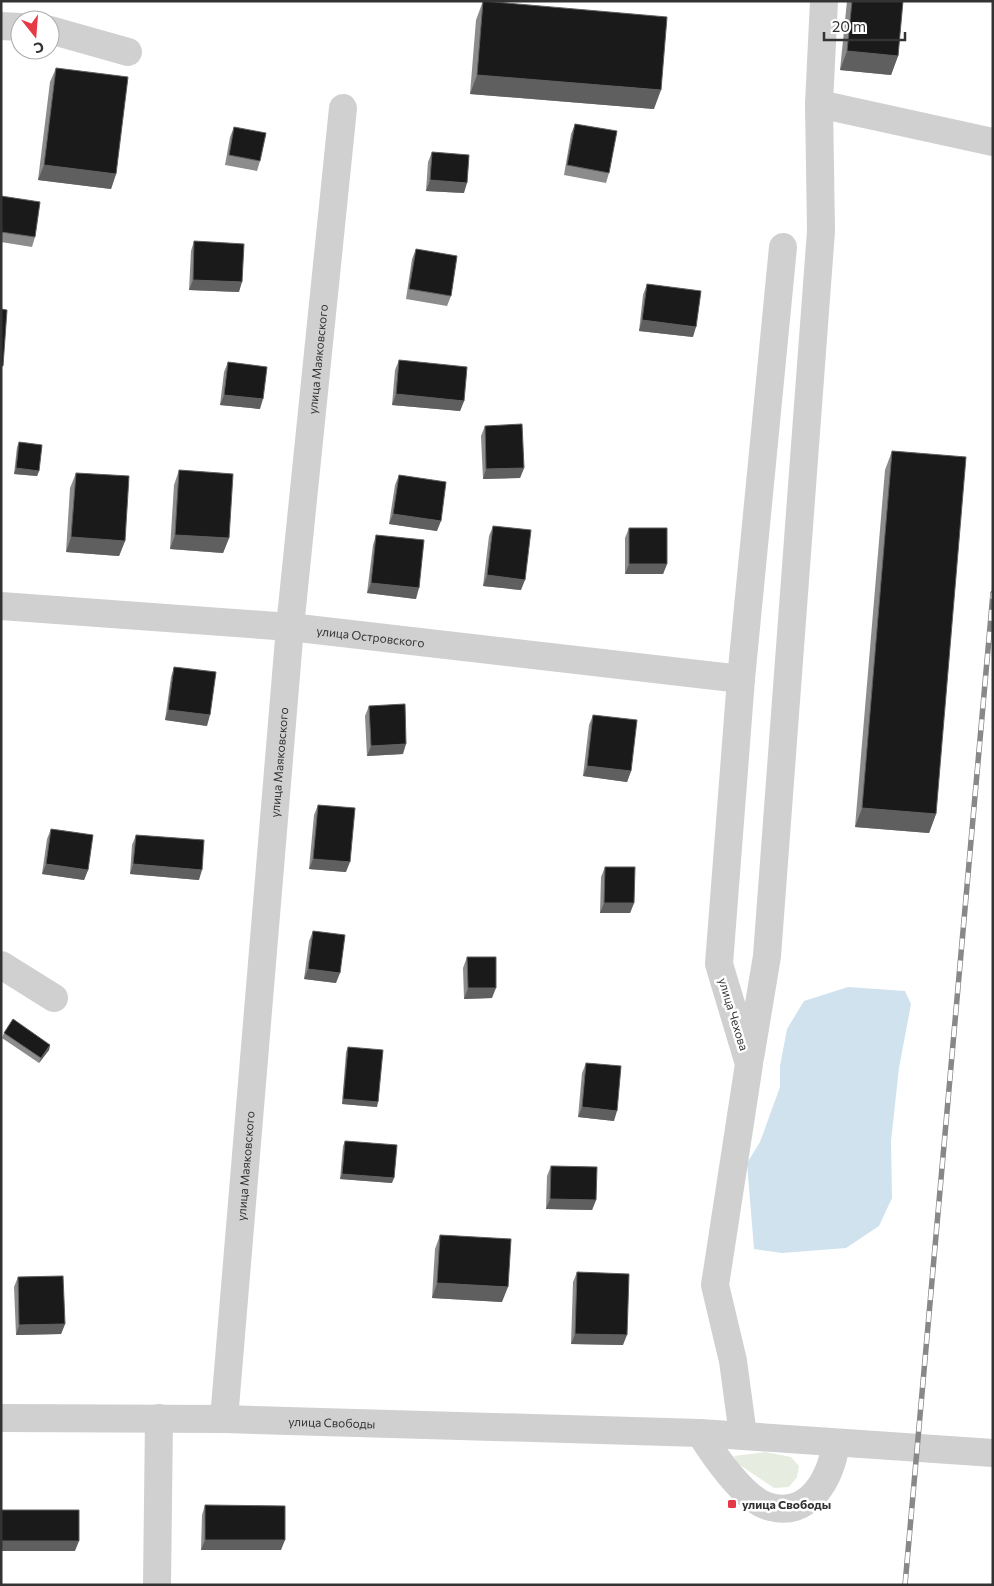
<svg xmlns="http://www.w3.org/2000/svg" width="994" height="1586" viewBox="0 0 994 1586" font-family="Commissioner,sans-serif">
<rect width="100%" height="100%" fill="#fff"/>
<!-- green -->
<path fill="#e6ecdf" d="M765,1452L791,1457L799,1466L797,1477L789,1487L774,1488L737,1463L734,1456Z"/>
<!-- water -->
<path fill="#cfe2ee" d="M848,987L905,991L911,1004L899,1068L891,1141L892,1198L879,1226L846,1248L782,1253L754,1249L747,1163L760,1142L780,1087V1066L787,1029L804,1001Z"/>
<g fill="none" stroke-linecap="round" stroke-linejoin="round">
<!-- minor -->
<g stroke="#d0d0d0" stroke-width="28">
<path d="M824,1L819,104L993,142"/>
<path d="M1,26L20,27"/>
<path d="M50,30L128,52"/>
<path id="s1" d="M1,606L290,627L741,679"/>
<path d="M1,965L54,998"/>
<path d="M750,1058L767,956L821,231L819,104"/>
<path id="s2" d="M1,1418L224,1419L700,1433L993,1453"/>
<path id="s3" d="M224,1419L290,627L343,108"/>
<path d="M700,1433C713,1454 743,1498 767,1506C810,1520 831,1477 836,1443"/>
<path d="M743,1435L733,1361L715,1285L749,1064L719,964L741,679L783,247"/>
<path d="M157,1585L159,1418"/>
</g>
<defs>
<path id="rail" d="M905,1585L993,593"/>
</defs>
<!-- rail casing -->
<use href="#rail" stroke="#888" stroke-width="5.5"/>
<!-- rail -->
<use href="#rail" stroke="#fff" stroke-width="4" stroke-dasharray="11" stroke-linecap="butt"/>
</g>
<!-- wall -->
<path fill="#8c8c8c" d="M483,1L654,109L470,94L476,20Z
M847,1H903L898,56L891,75L840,70Z
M56,68L116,174L111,189L38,180L50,82Z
M575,124L609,173L606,183L564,175L571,134Z
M234,127L260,161L257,171L225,165L230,137Z
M432,152L464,193L426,191L428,162Z
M1,196L35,237L32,247L1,242Z
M194,241L239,292L189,290L191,251Z
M416,249L451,296L447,306L406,299L412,259Z
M647,284L693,337L639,331L643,295Z
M399,360L464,401L460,411L392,405L395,370Z
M228,362L260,409L220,405L224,372Z
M485,426L524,468L520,478L483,479L481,436Z
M19,442L39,471L37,476L14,474L17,447Z
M892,451L936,814L929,833L855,827L885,470Z
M179,470L229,538L223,553L170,549L174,485Z
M76,473L125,541L119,556L66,552L70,488Z
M399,475L437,531L389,524L395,485Z
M493,526L521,590L483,586L489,536Z
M629,528L667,564L663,574H625V538Z
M376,535L416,599L367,593L373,545Z
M174,667L207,726L165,720L171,677Z
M369,706L403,754L367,756L365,716Z
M593,715L631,771L627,782L583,776L589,725Z
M318,805L346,872L309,869L314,815Z
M51,829L88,870L84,880L42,874L47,839Z
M136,835L199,880L130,874L132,845Z
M605,867L634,903L630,913H600L601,877Z
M313,931L336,983L304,979L309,941Z
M467,957L492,998L464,999L463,968Z
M4,1033L50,1045L49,1050L39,1063L2,1038Z
M348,1047L377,1107L342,1104L346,1052Z
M586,1063L614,1121L578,1117L582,1073Z
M345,1141L392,1183L340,1179L343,1146Z
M551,1166L596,1200L592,1210L546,1209L547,1176Z
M440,1235L502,1302L432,1298L435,1249Z
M577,1272L623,1345L571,1344L573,1282Z
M18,1277L65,1324L61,1334L16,1335L14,1287Z
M205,1505L281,1550H201L202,1515Z"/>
<!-- shaded-wall -->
<path fill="#5f5f5f" d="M847,51L898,56L891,75L840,70Z
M477,75L661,90L654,109L470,94Z
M44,165L116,174L111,189L38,180Z
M430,180L467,183L464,193L426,191Z
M193,280L242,282L239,292L189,290Z
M642,320L696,327L693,337L639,331Z
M396,394L464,401L460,411L392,405Z
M224,395L263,399L260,409L220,405Z
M16,468L39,471L37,476L14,474Z
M524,468L520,478L483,479L486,469Z
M393,514L441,521L437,531L389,524Z
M175,535L229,538L223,553L170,549Z
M71,537L125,541L119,556L66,552Z
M629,564H667L663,574H625Z
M487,575L525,580L521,590L483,586Z
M371,583L419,588L416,599L367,593Z
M168,710L210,715L207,726L165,720Z
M406,744L403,754L367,756L371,746Z
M587,766L631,771L627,782L583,776Z
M862,808L936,814L929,833L855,827Z
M313,859L350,862L346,872L309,869Z
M46,864L88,870L84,880L42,874Z
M133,864L202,870L199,880L130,874Z
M604,903H634L630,913H600Z
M308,969L340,973L336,983L304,979Z
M468,988H496L492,998L464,999Z
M50,1045L49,1050L39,1063L41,1058Z
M343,1099L378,1102L377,1107L342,1104Z
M582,1107L617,1111L614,1121L578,1117Z
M342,1174L394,1178L392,1183L340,1179Z
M550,1199L596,1200L592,1210L546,1209Z
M437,1283L508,1287L502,1302L432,1298Z
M65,1324L61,1334L16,1335L19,1325Z
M575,1334L627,1335L623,1345L571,1344Z
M205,1540H285L281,1550H201Z
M1,1541H79L75,1551H1Z"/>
<!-- building -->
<path fill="#1a1a1a" stroke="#5f5f5f" d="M483,1L667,17L661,90L477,75Z
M852,1H903L898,56L847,51Z
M56,68L128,77L116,174L44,165Z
M575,124L617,131L609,173L567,165Z
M234,127L266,133L260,161L229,155Z
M432,152L469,155L467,183L430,180Z
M1,196L40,202L35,237L1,232Z
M194,241L244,244L242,282L193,280Z
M416,249L457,256L451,296L409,289Z
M647,284L701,291L696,327L642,320Z
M1,309L7,310L3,366H1Z
M399,360L467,367L464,401L396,394Z
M228,362L267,367L263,399L224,395Z
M522,424L524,468L486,469L485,426Z
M19,442L42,445L39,471L16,468Z
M892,451L966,457L936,814L862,808Z
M179,470L233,474L229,538L175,535Z
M76,473L129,476L125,541L71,537Z
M399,475L446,482L441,521L393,514Z
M493,526L531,530L525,580L487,575Z
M629,528H667V564H629Z
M376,535L424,540L419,588L371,583Z
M174,667L216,672L210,715L168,710Z
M405,704L406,744L371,746L369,706Z
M593,715L637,720L631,771L587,766Z
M318,805L355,808L350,862L313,859Z
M51,829L93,835L88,870L46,864Z
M136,835L204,840L202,870L133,864Z
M605,867H635L634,903H604Z
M313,931L345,935L340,973L308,969Z
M467,957H496V988H468Z
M13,1019L50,1045L41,1058L4,1033Z
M348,1047L383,1050L378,1102L343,1099Z
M586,1063L621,1066L617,1111L582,1107Z
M345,1141L397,1145L394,1178L342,1174Z
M551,1166L597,1167L596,1200L550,1199Z
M440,1235L511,1239L508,1287L437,1283Z
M577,1272L629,1274L627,1335L575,1334Z
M63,1276L65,1324L19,1325L18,1277Z
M205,1505L285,1506V1540H205Z
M1,1510H79V1541H1Z"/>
<!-- markers -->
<rect fill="#e63946" stroke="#fff" stroke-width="2" x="727" y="1499" width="10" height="10" rx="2.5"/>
<g text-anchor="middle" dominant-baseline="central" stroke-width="5" stroke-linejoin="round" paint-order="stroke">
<!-- street labels -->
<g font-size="12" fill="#333" stroke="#fff">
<text stroke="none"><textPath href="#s3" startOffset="1064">улица Маяковского</textPath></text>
<text stroke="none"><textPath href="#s1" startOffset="371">улица Островского</textPath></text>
<text stroke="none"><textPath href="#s3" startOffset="659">улица Маяковского</textPath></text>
<text transform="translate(734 1014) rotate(73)">улица Чехова</text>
<text stroke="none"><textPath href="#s3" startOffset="254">улица Маяковского</textPath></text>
<text stroke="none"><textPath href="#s2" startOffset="331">улица Свободы</textPath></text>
</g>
<!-- poi labels -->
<g font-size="12" font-weight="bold" fill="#333" stroke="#fff" text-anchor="start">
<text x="742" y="1504">улица Свободы</text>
</g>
</g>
<!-- border -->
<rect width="994" height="1586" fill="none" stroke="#333333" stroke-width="5"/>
<!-- north arrow -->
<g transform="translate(35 35) rotate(163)"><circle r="24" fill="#ffffff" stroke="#adadad"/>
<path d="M0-4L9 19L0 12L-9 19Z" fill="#e63946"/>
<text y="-8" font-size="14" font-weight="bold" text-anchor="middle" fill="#333333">С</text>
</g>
<!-- scale -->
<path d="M824 32v8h81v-8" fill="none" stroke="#333333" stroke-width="2.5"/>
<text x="832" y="32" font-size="15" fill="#333333" stroke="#ffffff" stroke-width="4" paint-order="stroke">20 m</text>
</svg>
